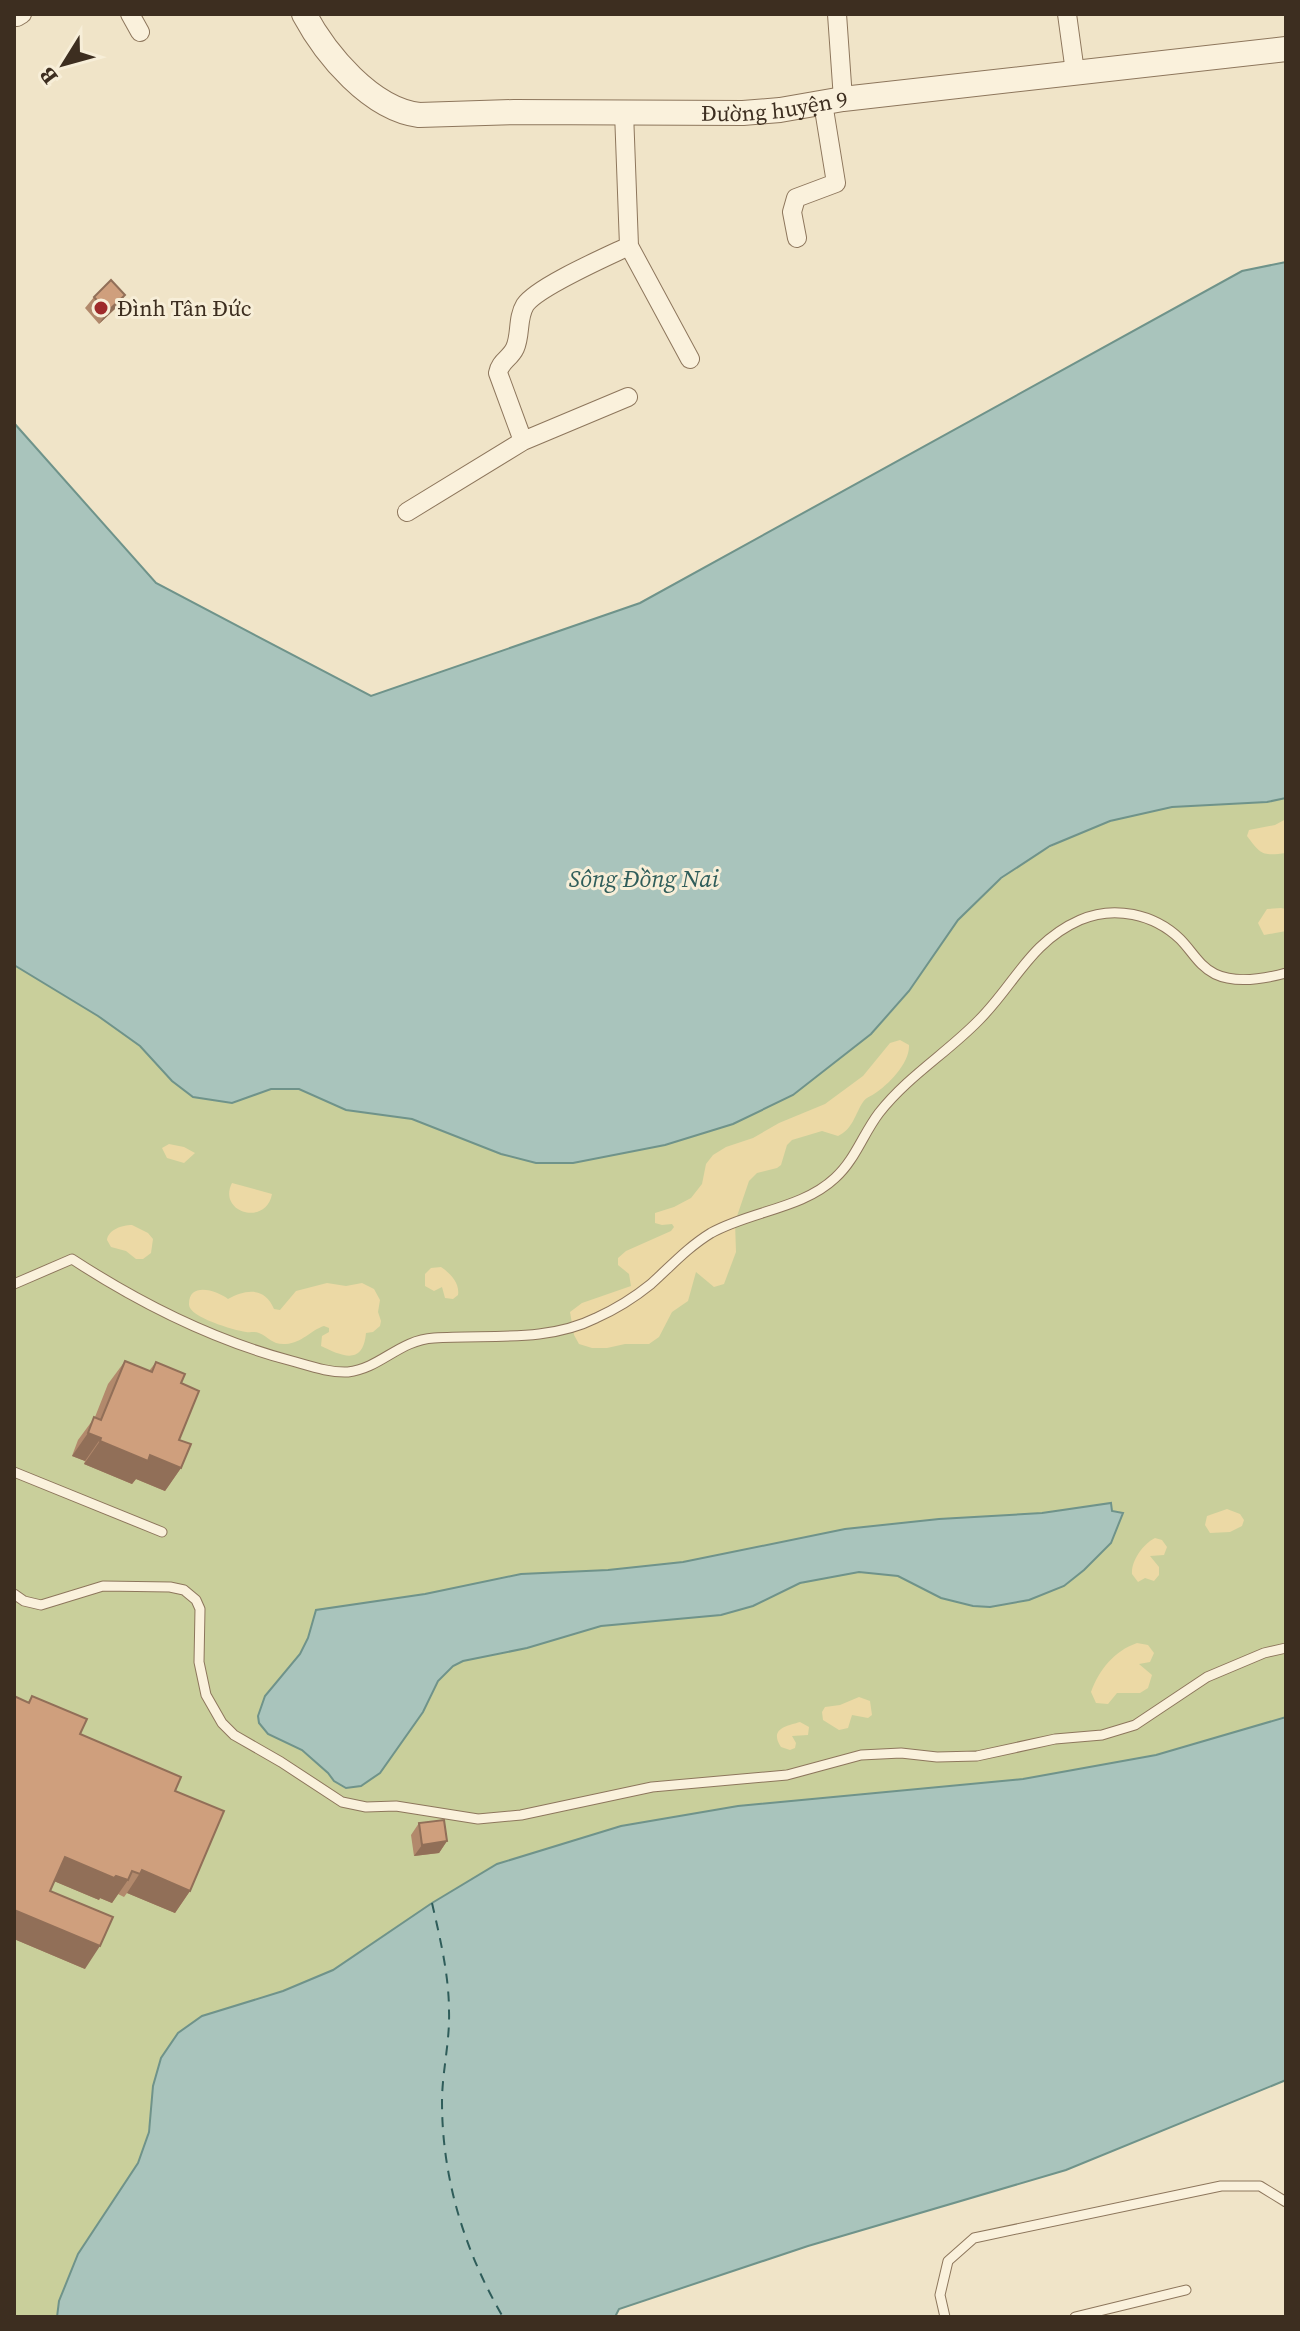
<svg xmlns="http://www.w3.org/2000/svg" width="1300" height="2331" viewBox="0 0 1300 2331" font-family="'Source Serif 4',serif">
<rect width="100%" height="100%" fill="#f0e4c8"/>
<!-- green -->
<path fill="#c9cf9b" d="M1286,798V1717L1156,1755L1023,1779L738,1806L621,1826L497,1864L432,1903L333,1970L283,1991L153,2086C151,2113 150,2141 137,2165C109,2216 66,2257 57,2317H14V965L98,1016L140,1046L172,1081L231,1103L271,1089H299L346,1110L412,1119L501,1154L871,1034C885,1019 899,1005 911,988C927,966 941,939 960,918C1014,857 1090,820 1171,807C1209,801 1248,806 1286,798Z"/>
<!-- sand -->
<path fill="#ecd9a5" d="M1286,819V853C1263,856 1261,855 1247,836L1249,830L1275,825Z
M1281,908L1286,909V931L1264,935L1258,923L1267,909Z
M900,1040L909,1045C910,1063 888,1085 874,1094C868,1098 868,1096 863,1102C855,1114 853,1129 838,1136L822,1131L792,1140L787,1145L781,1165L777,1168L757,1173L749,1181L735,1222L736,1252L724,1284L714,1287L696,1272L688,1301L672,1312L659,1337L649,1344H625L607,1348H592L579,1344L574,1335L570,1312L582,1303L631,1286L629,1274L618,1265V1258L626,1251L671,1231L674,1227L672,1224L662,1225L655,1223V1213L674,1207L691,1198L702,1184L706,1164L713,1155L726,1147L753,1138L779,1123L825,1104L863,1076L890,1043Z
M169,1144L184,1147L195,1153L184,1163L167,1158L162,1148Z
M232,1183L272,1194C266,1227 217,1212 232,1183Z
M132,1225L148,1233L153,1239L151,1253L143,1259H136L126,1251L111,1247L107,1240C108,1230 122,1225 132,1225Z
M441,1267C450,1273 460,1283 458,1295L453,1299L445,1298L442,1287L434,1291L425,1286V1274L431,1268Z
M327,1283L346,1286L362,1283L374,1289L380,1300L378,1312L381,1321L380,1326L373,1332L366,1333C363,1366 342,1356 321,1346L322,1336L329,1332V1328L324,1326C311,1330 302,1343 286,1344C272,1345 269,1337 259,1333C255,1331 251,1333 246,1332C234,1330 188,1317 189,1304C189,1281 218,1291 228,1299C246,1289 265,1287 274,1309L280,1310L296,1291Z
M1227,1509L1240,1514L1244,1520L1242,1526L1230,1532L1210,1533L1205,1525L1207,1516Z
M1155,1538L1162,1540L1167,1547L1164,1555L1150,1556L1159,1567V1575L1154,1581L1145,1578L1138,1582L1132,1574C1131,1561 1143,1544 1155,1538Z
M1137,1643L1148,1645L1154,1653L1150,1662L1139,1664L1152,1675L1148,1688L1140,1693H1117L1108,1704L1096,1703L1091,1692C1099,1670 1114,1651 1137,1643Z
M859,1697L870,1701L872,1715L868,1718L852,1715L848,1728L839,1730L823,1720L822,1712L825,1707L840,1705Z
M800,1722L809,1727L808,1735L792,1736L796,1743L795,1748L790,1750L781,1747C769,1729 786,1726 800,1722Z"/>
<!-- water -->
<path fill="#a9c4bc" stroke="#6f938a" stroke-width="2" d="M1286,262V798L1267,802L1172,807L1110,821L1050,846L1001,878L958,920L909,991L871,1034L793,1095L733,1124L665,1145L573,1163H536L501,1154L412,1119L346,1110L299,1089H271L232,1103L193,1097L172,1081L140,1046L98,1016L14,965V423L156,583L371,696L640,603L1242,271Z
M1111,1503L1112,1511L1123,1513L1111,1543L1084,1570L1064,1586L1029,1600L990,1607L973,1606L941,1598L898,1576L859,1572L800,1583L753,1606L721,1615L601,1626L527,1648L463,1661L453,1666L438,1681L423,1712L380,1773L361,1786L346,1788L334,1781L328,1773L302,1750L268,1734L259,1723L258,1716L265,1696L300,1654L308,1638L316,1610L425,1594L521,1574L608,1570L683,1562L845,1529L939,1519L1042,1513Z
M1286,1717V2080L1066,2170L808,2246L619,2309L615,2317H57L59,2301L78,2254L138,2163L149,2132L153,2086L161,2058L178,2033L202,2016L283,1991L333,1970L432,1903L497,1864L621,1826L738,1806L1023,1779L1156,1755Z"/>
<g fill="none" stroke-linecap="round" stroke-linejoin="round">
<!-- ferry -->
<path stroke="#2f5d5a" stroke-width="2" stroke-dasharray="10 8" stroke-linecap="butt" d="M432,1903C440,1938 449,1975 449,2011C450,2042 442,2072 442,2102C442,2179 465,2252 503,2317"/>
<defs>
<path id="service" d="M14,1284L72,1259C141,1304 212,1340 292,1361C310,1366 330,1373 348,1372C381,1368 399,1340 434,1338C488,1334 546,1343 596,1318C616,1309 635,1297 651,1284C671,1266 688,1247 711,1233C750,1211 802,1209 835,1178C855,1160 863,1134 879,1113C908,1076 947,1053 979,1020C1015,984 1030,942 1080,920C1114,905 1154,914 1180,939C1192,951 1199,966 1215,974C1236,984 1264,979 1286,973
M14,1472L162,1532
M14,1594L24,1601L41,1605L103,1586L170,1587L184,1590L196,1600L200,1609L199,1662L206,1695L222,1723L234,1735L281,1762L342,1802L366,1807L396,1806L478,1819L521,1815L652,1787L787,1775L861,1755L901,1753L937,1757L977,1756L1055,1739L1102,1735L1135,1725L1207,1677L1264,1653L1286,1648
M945,2317L940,2295L948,2261L974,2238L1221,2186H1260L1286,2202
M1075,2317L1186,2290"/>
<path id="minor" d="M130,14L140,32
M837,14L843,99
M1067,14L1075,72
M17,17L22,14
M624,112L629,246L690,359
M797,238L792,212L796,198L836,183L823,103
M628,397L523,441L498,373C500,361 510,359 515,348C521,335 517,318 525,305C537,287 606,257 629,246
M407,512L523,441"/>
<g id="tertiary">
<path id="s1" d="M304,14C326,55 371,109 419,115L514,112L743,113L780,110L843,99L1286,49"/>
</g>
</defs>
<!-- service casing -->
<use href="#service" stroke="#8d765c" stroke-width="11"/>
<!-- minor casing -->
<use href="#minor" stroke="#8d765c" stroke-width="20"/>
<!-- tertiary casing -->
<use href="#tertiary" stroke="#8d765c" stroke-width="26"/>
<!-- service -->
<use href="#service" stroke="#faf1dc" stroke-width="9"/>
<!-- minor -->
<use href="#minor" stroke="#faf1dc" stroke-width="18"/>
<!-- tertiary -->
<use href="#tertiary" stroke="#faf1dc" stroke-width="24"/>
</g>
<!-- wall -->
<path fill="#b2896c" d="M125,295L117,307L99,324L85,308L94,297Z
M125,1361L149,1371L156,1362L181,1383L179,1440L181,1468L165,1491L136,1479L132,1484L84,1464L85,1461L72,1456L78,1440L95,1417L108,1384Z
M32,1696L80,1734L175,1791L190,1891L175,1913L127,1893L124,1897L118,1894L112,1903L100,1898L99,1900L54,1881L50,1891L85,1969L14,1939L28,1702Z
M419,1823L447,1841L439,1853L414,1856L411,1835Z"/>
<!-- shaded-wall -->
<path fill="#916f58" d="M125,295L117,307L99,324L107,312Z
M88,1433L101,1438L85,1461L72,1456Z
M100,1441L150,1455L181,1468L165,1491L136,1479L132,1484L84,1464Z
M447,1841L439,1853L414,1856L422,1845Z
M65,1857L116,1876L128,1880L112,1903L100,1898L99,1900L49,1879Z
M142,1870L190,1891L175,1913L127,1893Z
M14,1910L100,1946L85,1969L14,1939Z"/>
<!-- building -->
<path fill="#cf9f7d" stroke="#916f58" stroke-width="2" d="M111,280L125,295L107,312L94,297Z
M125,1361L152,1372L156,1362L185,1374L181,1383L199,1391L179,1440L191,1444L181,1468L150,1455L148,1461L100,1441L101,1438L88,1433L94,1417L101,1420Z
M14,1696L29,1703L32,1696L87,1719L80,1734L181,1777L175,1791L224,1811L190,1891L142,1870L140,1874L132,1871L128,1880L116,1876L114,1878L65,1857L50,1891L113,1917L100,1946L14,1910Z
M444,1820L447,1841L422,1845L419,1823Z"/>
<!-- markers -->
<circle fill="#9e2a2b" stroke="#f7eed8" stroke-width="3" cx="101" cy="308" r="8"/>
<g text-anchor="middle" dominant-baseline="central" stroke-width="6" stroke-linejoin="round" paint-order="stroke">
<!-- street labels -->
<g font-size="22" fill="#3d2e20" stroke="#f7eed8">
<text stroke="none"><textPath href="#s1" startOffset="514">Đường huyện 9</textPath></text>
</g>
<!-- poi labels -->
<g font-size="22" fill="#3d2e20" stroke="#f7eed8" text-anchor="start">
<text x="117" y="308">Đình Tân Đức</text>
</g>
<!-- water labels -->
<g font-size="24" font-style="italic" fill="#2f5d5a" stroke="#f7eed8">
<text x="644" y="878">Sông Đồng Nai</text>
</g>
</g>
<!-- border -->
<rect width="1300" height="2331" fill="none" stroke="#3d2e20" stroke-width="32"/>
<!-- north arrow -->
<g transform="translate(64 64) rotate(233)" stroke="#f7eed8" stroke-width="6" paint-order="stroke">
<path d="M0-6L14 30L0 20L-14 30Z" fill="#3d2e20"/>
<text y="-12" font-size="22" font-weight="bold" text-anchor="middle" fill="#3d2e20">B</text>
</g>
</svg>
